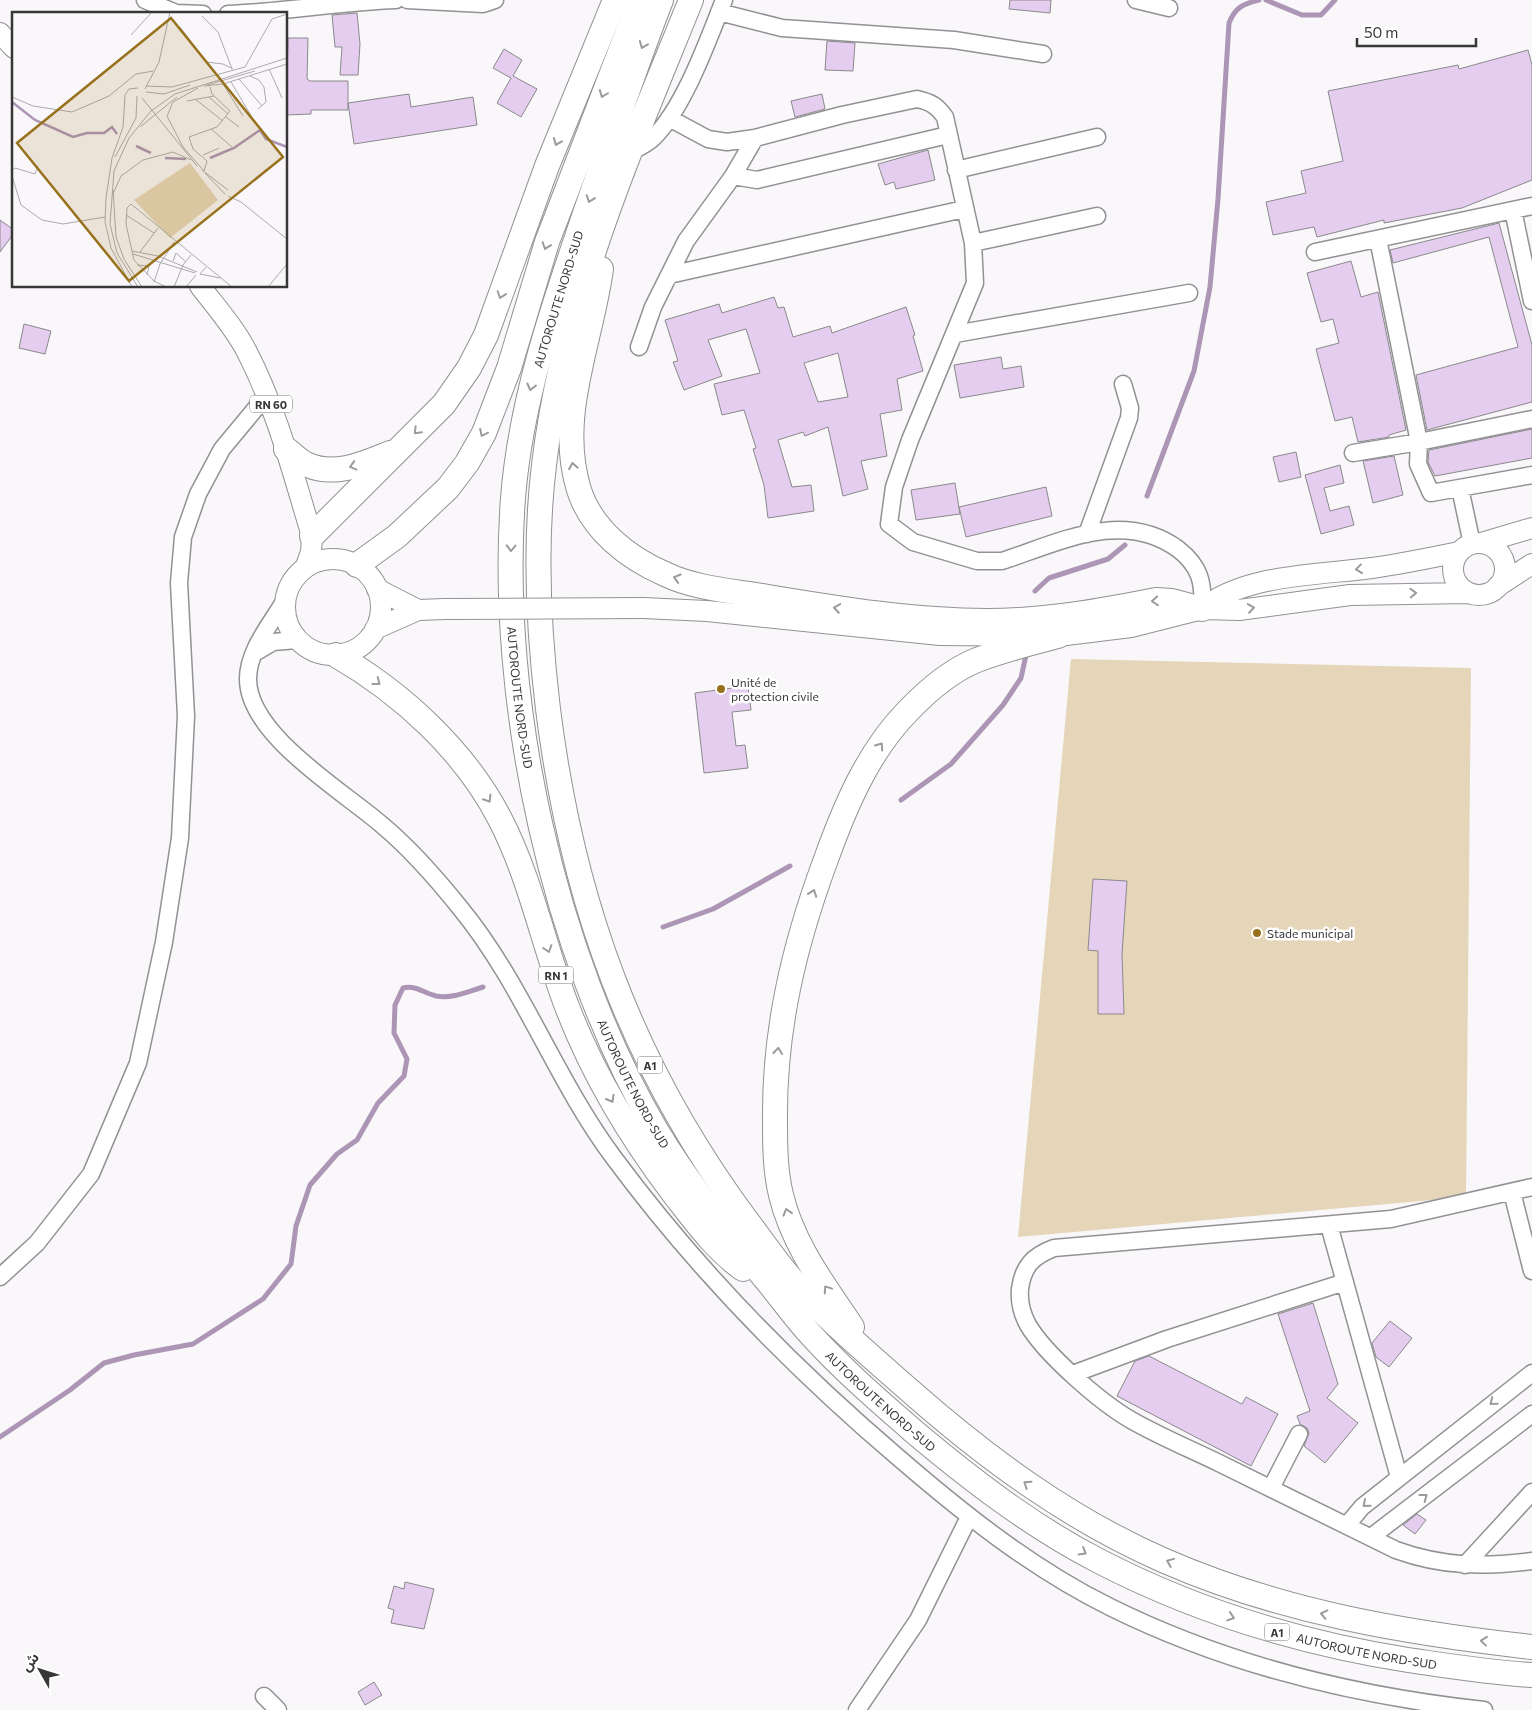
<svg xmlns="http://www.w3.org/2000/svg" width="1532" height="1710" viewBox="0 0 1532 1710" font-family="Commissioner,'Noto Sans Arabic',sans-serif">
<rect width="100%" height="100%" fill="#f9f7fa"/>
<!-- green -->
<path fill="#e5d5b9" d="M1071,659L1471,668L1466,1197L1018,1237Z"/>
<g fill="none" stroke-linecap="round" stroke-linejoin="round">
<!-- stream -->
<path stroke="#ac95b5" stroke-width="5" d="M1266,0L1302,15H1321L1335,0
M1147,496L1194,371L1210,287L1218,199L1229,23C1235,8 1242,4 1259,0
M1035,591L1049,578L1108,559L1125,545
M901,800L951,764L1003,705L1021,678L1026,655
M663,927L713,909L790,866
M0,1437L70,1390L104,1363L134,1355L193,1344L263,1299L291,1264L296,1226L310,1185L337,1154L357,1140L378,1103L404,1076L407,1059L394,1033L395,1005L403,988C417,985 423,993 436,996C452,999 467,992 483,987"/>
</g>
<!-- building -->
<path fill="#e5cdef" stroke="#8a898b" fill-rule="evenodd" d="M1010,0H1051L1050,13L1009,9Z
M357,13L360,44L358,75H340L342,47H335L332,15Z
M288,38H308L307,79L310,81H348V110H311V114L286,115Z
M827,41L855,43L853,71L825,70Z
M504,49L522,60L513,76L537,89L521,117L497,103L511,78L493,68Z
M1528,50L1532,65V180L1462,208L1384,223V220L1317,237L1314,227L1273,235L1266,202L1306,193L1301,171L1343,161L1328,91L1458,65L1459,69Z
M409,94L411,107L473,97L477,125L354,144L348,103Z
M822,94L825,109L795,117L791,101Z
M928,150L935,180L896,189L894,182L885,185L878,164Z
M0,220L14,230V233L0,252Z
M1499,223L1532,345V402L1427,430L1416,375L1518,347L1489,237L1393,263L1390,250Z
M1351,261L1361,297L1378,292L1406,430L1389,435V437L1358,442L1352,417L1335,421L1316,349L1339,343L1333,319L1321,322L1307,273Z
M774,297L778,308L784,307L793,337L830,326L832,333L906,307L915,335L913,336L923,371L897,379L902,410L880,414L887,456L861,461L868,489L843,496L828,427L805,436L803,432L778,440L792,487L811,485L814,511L768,518L764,485L753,449L756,448L744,410L722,415L714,384L760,373L746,329L708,340L722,376L684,390L673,362L678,361L665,320L719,304L722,313ZM838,353L848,397L818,402L804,363Z
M24,324L51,331L45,354L19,348Z
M1001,357L1003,369L1021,366L1024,387L960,398L954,365Z
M1532,429V458L1435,476L1428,462L1429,450Z
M1296,452L1301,477L1279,482L1273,457Z
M1394,456L1403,495L1373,503L1363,461Z
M1340,465L1344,483L1324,488L1330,511L1349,506L1354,525L1321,534L1305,475Z
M955,483L960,514L916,520L911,490Z
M1046,487L1052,516L966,537L959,507Z
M748,686L751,710L732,712L736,746L745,745L748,768L704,773L695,693Z
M1093,879L1127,881L1122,954L1124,1014H1098V951L1088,950Z
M1313,1303L1338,1384L1327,1398L1358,1423L1325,1463L1304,1446L1309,1433L1307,1428L1300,1424L1297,1416L1310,1411L1278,1314Z
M1390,1321L1412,1338L1389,1367L1376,1357L1372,1343Z
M1149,1356L1242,1404L1246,1397L1278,1414L1251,1466L1117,1396L1135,1361Z
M1417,1514L1426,1520L1415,1534L1403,1525Z
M405,1582L434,1589L424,1629L391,1623L394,1610L388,1608L394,1586L404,1589Z
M374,1682L382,1695L365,1705L358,1692Z"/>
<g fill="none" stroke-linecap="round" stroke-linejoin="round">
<defs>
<path id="minor" d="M145,0L176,13L203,14
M407,0L483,4L495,0
M1136,0L1169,8
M719,12L782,28L954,40L1043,54
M228,14C284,12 340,2 396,0
M669,118L708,139L727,142L755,138L842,115L917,99C931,102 937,106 945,117L973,243L975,283L910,440L894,487L889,524L913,542L977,561H1002C1060,542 1123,509 1178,549C1200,566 1204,583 1202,609
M630,152C638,148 647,144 653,138C684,108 708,40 724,0
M956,170L1097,137
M733,176L757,180L948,135
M1513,210L1532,301
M1378,239L1419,442L1418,464L1431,493L1532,475
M973,243L1097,216
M1315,252L1532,206
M669,275L964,209
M955,334L1189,293
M639,347L653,307L686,241L733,176L755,138
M1353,453L1419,442L1532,419
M1460,488L1472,544
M1087,534L1129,418L1130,408L1123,384
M285,600C271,624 248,650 248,679C248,735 343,791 382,825C412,850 437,879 461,909C523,985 555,1079 614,1158C697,1270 794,1369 900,1459C965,1515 1033,1569 1110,1607C1227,1665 1355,1696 1484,1710
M256,652L273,642L297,640
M1532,1187L1391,1219L1054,1248C1033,1256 1023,1266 1020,1289C1019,1301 1022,1314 1028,1325C1046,1355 1100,1402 1131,1420C1159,1436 1190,1449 1219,1463C1278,1492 1337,1521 1396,1550C1443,1567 1483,1567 1532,1561
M1512,1192L1532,1271
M1329,1225L1399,1477
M0,1277L37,1243L91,1174L138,1063L164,942L180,838L186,716L179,583L183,537L198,494L222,449L256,408L270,402
M1073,1374L1167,1339L1345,1282
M1271,1488L1299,1434
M1347,1525L1362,1507L1532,1373
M1371,1537L1532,1414
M1465,1565L1532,1492
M264,1696L278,1710
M857,1710L918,1620L969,1517"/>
<path id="major" d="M0,33L14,48
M200,286C216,307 235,328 247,352C277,410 293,474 312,536L311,552L306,566
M1481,543L1532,528
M1453 569a26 26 0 1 1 52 0a26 26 0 1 1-52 0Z
M285 607a48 48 0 1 1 96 0a48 48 0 1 1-96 0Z
M1498,586L1532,564
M377,589L418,610
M643,608L707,611L940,635L1058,636L1131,627L1202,609L1239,610L1350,595L1468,593
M1202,609C1244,574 1319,575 1372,568C1401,564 1430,558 1459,552
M375,629L418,610L445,609"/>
<g id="highway">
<path id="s1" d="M661,0C635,67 612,135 589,202C556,298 521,396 513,498C498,701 553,954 656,1130C687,1182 725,1229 763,1276C780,1296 795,1318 813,1337C844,1371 878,1400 912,1430C969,1478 1031,1526 1097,1560C1195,1611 1300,1643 1408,1660C1449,1666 1491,1673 1532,1675"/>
<path d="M691,0C630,151 563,301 544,465C534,547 538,627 548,709C572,901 631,1065 747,1221C760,1238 773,1257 787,1274C823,1316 866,1352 908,1389C986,1458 1069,1519 1165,1561C1282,1612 1406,1633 1532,1647"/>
<path d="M601,269C591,343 556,416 579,490C592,530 628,558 665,574C696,589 734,591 768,597C841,609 914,621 987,621C1044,621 1101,611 1156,600L1172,601L1202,609"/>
<path d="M286,449C293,454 300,462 308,465C335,477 365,463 390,453"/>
<path d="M312,536L444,404L469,368L486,335L547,166L615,0"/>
<path d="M357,565L397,536L448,488L467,463L484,433L509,368L547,242L640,0"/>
<path d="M336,655C402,693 465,751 500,819C530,877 543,943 566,1004C592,1073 630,1136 674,1194C695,1221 715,1249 743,1269"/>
<path d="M852,1327C824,1285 793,1245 781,1195C775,1170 775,1145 775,1120C774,1030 794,946 825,862C844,809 867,753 907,712C926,692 952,670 977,660C1003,650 1031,643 1058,636"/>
</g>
</defs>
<!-- minor casing -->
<use href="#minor" stroke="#929193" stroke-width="19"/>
<!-- major casing -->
<use href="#major" stroke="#929193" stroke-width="22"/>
<!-- highway casing -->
<use href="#highway" stroke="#929193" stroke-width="26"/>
<!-- minor -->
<use href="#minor" stroke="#fff" stroke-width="16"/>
<!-- major -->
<use href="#major" stroke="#fff" stroke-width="20"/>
<!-- highway -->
<use href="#highway" stroke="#fff" stroke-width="24"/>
<defs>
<path id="major-bridge" d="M445,609L643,608"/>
</defs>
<!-- major-bridge casing -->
<use href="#major-bridge" stroke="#929193" stroke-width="22" stroke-linecap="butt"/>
<!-- major-bridge -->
<use href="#major-bridge" stroke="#fff" stroke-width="20"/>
</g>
<!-- one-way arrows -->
<defs><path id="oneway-chevron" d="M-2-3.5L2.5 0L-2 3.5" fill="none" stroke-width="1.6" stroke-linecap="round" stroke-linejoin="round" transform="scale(1.25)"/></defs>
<g stroke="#9c9b9c">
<use href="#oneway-chevron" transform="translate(643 45) rotate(112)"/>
<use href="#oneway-chevron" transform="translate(603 94) rotate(111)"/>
<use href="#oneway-chevron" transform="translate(557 142) rotate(112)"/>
<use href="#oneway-chevron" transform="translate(590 199) rotate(109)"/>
<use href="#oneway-chevron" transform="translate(546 246) rotate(109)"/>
<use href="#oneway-chevron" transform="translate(501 295) rotate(109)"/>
<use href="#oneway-chevron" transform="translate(531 387) rotate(104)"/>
<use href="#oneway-chevron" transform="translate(417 431) rotate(135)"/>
<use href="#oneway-chevron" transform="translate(483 433) rotate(116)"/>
<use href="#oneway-chevron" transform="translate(353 466) rotate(165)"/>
<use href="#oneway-chevron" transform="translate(573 466) rotate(-100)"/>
<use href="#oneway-chevron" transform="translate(511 548) rotate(92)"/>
<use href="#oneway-chevron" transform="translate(1359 569) rotate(173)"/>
<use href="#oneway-chevron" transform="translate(677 578) rotate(-163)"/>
<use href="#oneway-chevron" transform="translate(1413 593) rotate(-2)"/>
<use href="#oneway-chevron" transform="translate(1155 601) rotate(175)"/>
<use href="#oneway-chevron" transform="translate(837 608) rotate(-171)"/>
<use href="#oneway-chevron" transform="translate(1251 608) rotate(-8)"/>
<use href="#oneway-chevron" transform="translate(377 682) rotate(38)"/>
<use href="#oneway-chevron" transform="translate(880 746) rotate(-55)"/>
<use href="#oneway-chevron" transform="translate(488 799) rotate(58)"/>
<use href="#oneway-chevron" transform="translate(813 893) rotate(-70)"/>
<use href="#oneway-chevron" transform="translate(548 949) rotate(72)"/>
<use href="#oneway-chevron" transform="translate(778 1051) rotate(-84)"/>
<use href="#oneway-chevron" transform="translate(611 1099) rotate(60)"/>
<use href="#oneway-chevron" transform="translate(787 1212) rotate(-107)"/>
<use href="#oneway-chevron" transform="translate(827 1289) rotate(-124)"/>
<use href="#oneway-chevron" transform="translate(1493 1402) rotate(141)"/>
<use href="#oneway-chevron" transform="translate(1027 1484) rotate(-146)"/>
<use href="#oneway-chevron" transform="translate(1424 1497) rotate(-37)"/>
<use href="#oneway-chevron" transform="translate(1366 1504) rotate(139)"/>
<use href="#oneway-chevron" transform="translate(1083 1552) rotate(31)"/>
<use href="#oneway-chevron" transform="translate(1170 1562) rotate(-158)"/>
<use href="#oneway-chevron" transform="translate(1324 1614) rotate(-167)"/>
<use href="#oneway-chevron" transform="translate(1231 1617) rotate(18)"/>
<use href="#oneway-chevron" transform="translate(1484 1641) rotate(-174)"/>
</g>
<!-- markers -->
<g fill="#98711c" stroke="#fff" stroke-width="2">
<circle cx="721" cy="689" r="5"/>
<circle cx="1257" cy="933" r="5"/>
</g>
<g text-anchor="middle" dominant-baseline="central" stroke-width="5" stroke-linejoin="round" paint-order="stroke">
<!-- shield labels -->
<g fill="#fff" stroke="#747374" stroke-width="1">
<rect x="250" y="395.5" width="42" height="17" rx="4"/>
<rect x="538.5" y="966.5" width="35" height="17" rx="4"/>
<rect x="637.5" y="1056.5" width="25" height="17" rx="4"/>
<rect x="1264.5" y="1623.5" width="25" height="17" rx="4"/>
</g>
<g font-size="11" font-weight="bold" fill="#383738">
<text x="271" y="404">RN 60</text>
<text x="556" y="975">RN 1</text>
<text x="650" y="1065">A1</text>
<text x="1277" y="1632">A1</text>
</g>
<!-- street labels -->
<g font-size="12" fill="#383738" stroke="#fff">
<text transform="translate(558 299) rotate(-73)">AUTOROUTE NORD-SUD</text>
<text stroke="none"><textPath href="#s1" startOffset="721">AUTOROUTE NORD-SUD</textPath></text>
<text stroke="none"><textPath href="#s1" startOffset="1126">AUTOROUTE NORD-SUD</textPath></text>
<text stroke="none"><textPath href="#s1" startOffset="1531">AUTOROUTE NORD-SUD</textPath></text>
<text stroke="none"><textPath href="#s1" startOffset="2086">AUTOROUTE NORD-SUD</textPath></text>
</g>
<!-- poi labels -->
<g font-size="12" fill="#383738" stroke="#fff" text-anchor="start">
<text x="731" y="682">Unité de<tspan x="731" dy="14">protection civile</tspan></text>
<text x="1267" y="933">Stade municipal</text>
</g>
</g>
<!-- overview -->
<g transform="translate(12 12)">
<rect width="275" height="275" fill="#f9f7fa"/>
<path d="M178,151L206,188L158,226L122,188Z" fill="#e5d5b9"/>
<path fill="none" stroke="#ac95b5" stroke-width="2.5" d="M0,90L23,108L61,125L75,121H92L100,115L105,122M124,134L139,141M153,146L174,147M198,146L222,136L248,118L254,127L275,135"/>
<path fill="none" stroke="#acaaac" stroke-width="1" d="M190,4L206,20L220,57M168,15L194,50L211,52L221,57M119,23L140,0M233,55L260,7L275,2M257,57L270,86M238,64L247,68L252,75L254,90L246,97M227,67L250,94M219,70L244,112M211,72L231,104M195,73L243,59M134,74L160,75L233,55M192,74L211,72L275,52M186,76L161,90L155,104L171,135L192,159M133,77L147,50L158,0M134,80L152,82L178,73M0,85L21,94L60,100L97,84L124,62L141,59M197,85L216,102M130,86L185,154M183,87L211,109M175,89L202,84M214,105L227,115M128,115L165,85M199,117L220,135M191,143L207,136M103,145L124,106L125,84M190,158L216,178M0,159L3,156L23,162L26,154M192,159L195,149L181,137L177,125L205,115L218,99L200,82L198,75M193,161L213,182M0,164L9,193L30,208L51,212L93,205M101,178L104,225L112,247L130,275M101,182L109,164L131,148L161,140L179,148M216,184L229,190L275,227M114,203L142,221M120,239L146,244L185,260M128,240L146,216M121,242L183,261M161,249L164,241L173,249M125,253L137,254L135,263M194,255L188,262L208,266M142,270L148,252L162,230M120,275L99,236L93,210L94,186L100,146L111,115L113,83L117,77L126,76M126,275L105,241L98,212L102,159L117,126L139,99L163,82L275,46M154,275L142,269L122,248L114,212L115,196L119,192L220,275M162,275L171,253L179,243M174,275L184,263M256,275L275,252"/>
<path fill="#98711c" fill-opacity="0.15" stroke="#98711c" stroke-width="2.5" d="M159,6L271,145L117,269L5,131Z"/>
<rect width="275" height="275" fill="none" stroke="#383738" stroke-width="2.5"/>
</g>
<!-- north arrow -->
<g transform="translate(40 1670) rotate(309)" stroke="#ffffff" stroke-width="4" paint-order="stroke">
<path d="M0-4L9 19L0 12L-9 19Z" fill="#383738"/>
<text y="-8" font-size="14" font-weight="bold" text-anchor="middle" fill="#383738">ش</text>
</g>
<!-- scale -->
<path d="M1357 38v8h119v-8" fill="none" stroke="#383738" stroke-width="2.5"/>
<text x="1364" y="38" font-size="15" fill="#383738" stroke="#ffffff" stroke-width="4" paint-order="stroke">50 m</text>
</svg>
